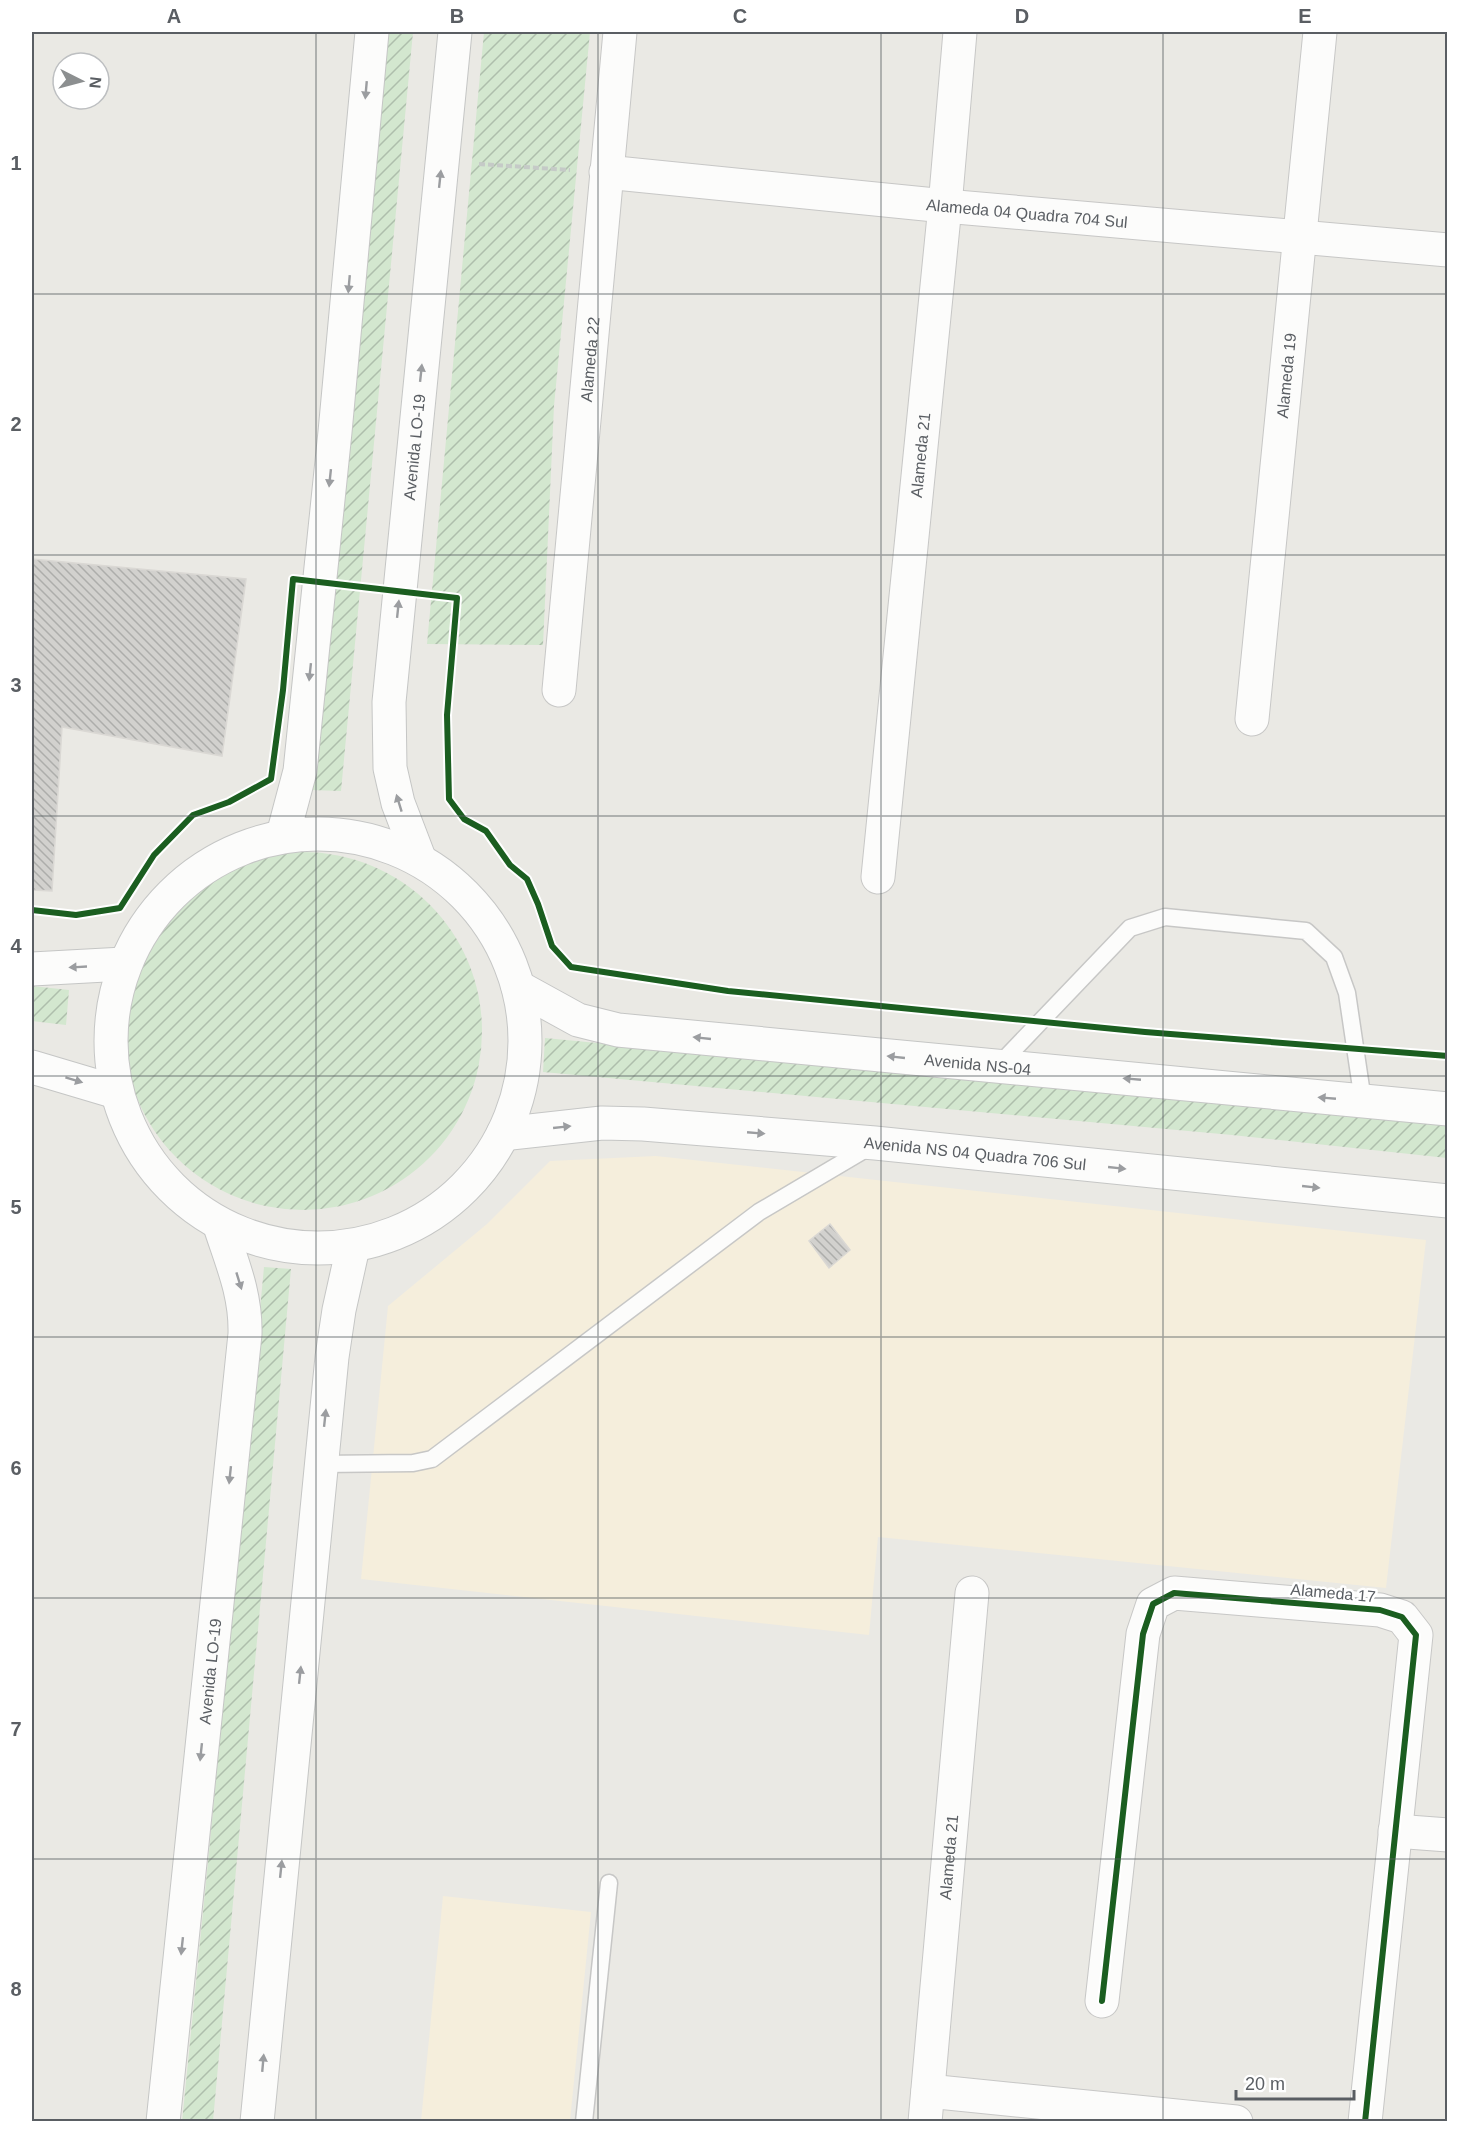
<svg xmlns="http://www.w3.org/2000/svg" width="1479" height="2153" viewBox="0 0 1479 2153" font-family="Helvetica,sans-serif">
<defs>
<pattern id="garden-furrows" width="10" height="10" patternUnits="userSpaceOnUse" patternTransform="scale(1.5)"><rect width="10" height="10" fill="#d3e7cf"/><path d="M-1 1l2-2M0 10L10 0M9 11l2-2" fill="none" stroke="#aebeac"/></pattern>
<pattern id="building-back-hatch" width="6" height="6" patternUnits="userSpaceOnUse" patternTransform="scale(1.5)"><rect width="6" height="6" fill="#d2d1ce"/><path d="M-1 5l2 2M0 0l6 6M5-1l2 2" fill="none" stroke="#adadab"/></pattern>
</defs>
<rect width="100%" height="100%" fill="#eae9e4"/>
<!-- commercial -->
<path fill="#f5eedc" d="M656,1156L1426,1240L1386,1588L878,1537L869,1635L361,1579L388,1306L487,1224L550,1161Z
M443,1896L591,1912L570,2121H421Z"/>
<!-- garden -->
<path fill="url(#garden-furrows)" d="M384,32H413L341,791L311,790Z
M484,32H590L554,406L543,645L427,644Z
M124 1031a179 179 0 1 1 358 0a179 179 0 1 1-358 0Z
M32,986L69,990L66,1025L32,1021Z
M545,1038L1447,1124V1158L1232,1135L543,1072Z
M264,1267L291,1269L213,2121L182,2122L209,1852Z"/>
<!-- building -->
<path fill="url(#building-back-hatch)" stroke="#dad8d4" stroke-width="1.5" d="M32,559L246,579L222,756L62,727L52,891L32,890Z
M830,1224L850,1250L829,1268L809,1241Z"/>
<g fill="none" stroke-linecap="round" stroke-linejoin="round">
<defs>
<path id="lane" d="M997,1067L1130,928L1165,917L1306,931L1334,957L1347,993L1363,1101
M321,1464L413,1463L432,1459L759,1212L869,1147
M584,2122L609,1883"/>
<g id="street">
<path id="s1" d="M606,172L945,206L1448,250"/>
<path id="s2" d="M559,690L620,32"/>
<path id="s3" d="M1252,719L1320,32"/>
<path id="s4" d="M878,877L945,206L960,32"/>
<path d="M1395,1831L1448,1835"/>
<path d="M1102,2001L1143,1634L1153,1604L1174,1593L1380,1610L1402,1617L1416,1635L1365,2122"/>
<path d="M928,2091L1236,2122"/>
<path id="s5" d="M925,2122L972,1593"/>
</g>
<g id="secondary">
<circle cx="318" cy="1041" r="207"/>
<path d="M283,835L300,771L335,432L372,32"/>
<path id="s6" d="M419,858L398,803L390,768L389,702L455,32"/>
<path d="M32,969L124,964"/>
<path id="s7" d="M518,987L578,1020L618,1030L1448,1109"/>
<path d="M32,1067L116,1092"/>
<path id="s8" d="M503,1134L602,1123L643,1124L875,1143L1448,1201"/>
<path id="s9" d="M163,2122L245,1334C246,1294 232,1263 220,1226"/>
<path d="M257,2122L332,1357L339,1310L353,1247"/>
</g>
</defs>
<!-- lane casing -->
<use href="#lane" stroke="#c7c7c6" stroke-width="19"/>
<!-- street casing -->
<use href="#street" stroke="#c7c7c6" stroke-width="35"/>
<!-- secondary casing -->
<use href="#secondary" stroke="#c5c6c5" stroke-width="35"/>
<!-- path -->
<path stroke="#c5cac7" stroke-width="4" stroke-dasharray="6 3" stroke-linecap="butt" d="M479,164L570,170"/>
<!-- lane -->
<use href="#lane" stroke="#fcfcfb" stroke-width="16"/>
<!-- street -->
<use href="#street" stroke="#fcfcfb" stroke-width="33"/>
<!-- secondary -->
<use href="#secondary" stroke="#fcfcfb" stroke-width="33"/>
<defs>
<path id="cycleway" d="M32,910L76,915L120,908L154,855L193,815L229,802L271,779L283,690L293,579L457,598L447,715L449,799L464,819L486,831L510,865L527,879L538,904L552,946L571,967L728,991L1145,1032L1448,1056
M1102,2001L1143,1634L1153,1604L1174,1593L1380,1610L1402,1617L1416,1635L1365,2122"/>
</defs>
<!-- cycleway casing -->
<use href="#cycleway" stroke="#fff" stroke-width="10"/>
<!-- cycleway -->
<use href="#cycleway" stroke="#1b5e20" stroke-width="6"/>
</g>
<!-- one-way arrows -->
<defs><path id="oneway-solid" d="M-6-.8H1V-3.2L6.5 0L1 3.2V.8H-6Z" transform="scale(1.5)"/></defs>
<g fill="#9b9da0">
<use href="#oneway-solid" transform="translate(366 90) rotate(95)"/>
<use href="#oneway-solid" transform="translate(440 179) rotate(-84)"/>
<use href="#oneway-solid" transform="translate(349 284) rotate(95)"/>
<use href="#oneway-solid" transform="translate(421 373) rotate(-84)"/>
<use href="#oneway-solid" transform="translate(330 478) rotate(96)"/>
<use href="#oneway-solid" transform="translate(398 609) rotate(-84)"/>
<use href="#oneway-solid" transform="translate(310 672) rotate(96)"/>
<use href="#oneway-solid" transform="translate(399 803) rotate(-107)"/>
<use href="#oneway-solid" transform="translate(78 967) rotate(177)"/>
<use href="#oneway-solid" transform="translate(702 1038) rotate(-174)"/>
<use href="#oneway-solid" transform="translate(896 1057) rotate(-174)"/>
<use href="#oneway-solid" transform="translate(1132 1079) rotate(-175)"/>
<use href="#oneway-solid" transform="translate(74 1080) rotate(17)"/>
<use href="#oneway-solid" transform="translate(1327 1098) rotate(-175)"/>
<use href="#oneway-solid" transform="translate(562 1127) rotate(-6)"/>
<use href="#oneway-solid" transform="translate(756 1133) rotate(5)"/>
<use href="#oneway-solid" transform="translate(1117 1168) rotate(6)"/>
<use href="#oneway-solid" transform="translate(1311 1187) rotate(6)"/>
<use href="#oneway-solid" transform="translate(239 1281) rotate(73)"/>
<use href="#oneway-solid" transform="translate(325 1418) rotate(-84)"/>
<use href="#oneway-solid" transform="translate(230 1475) rotate(96)"/>
<use href="#oneway-solid" transform="translate(300 1675) rotate(-84)"/>
<use href="#oneway-solid" transform="translate(201 1752) rotate(96)"/>
<use href="#oneway-solid" transform="translate(281 1869) rotate(-84)"/>
<use href="#oneway-solid" transform="translate(182 1946) rotate(96)"/>
<use href="#oneway-solid" transform="translate(263 2063) rotate(-85)"/>
</g>
<!-- grid -->
<path fill="none" stroke="#5a5e63" stroke-width="1.5" stroke-opacity="0.55" d="M316,32V2122M598,32V2122M881,32V2122M1163,32V2122M32,294H1448M32,555H1448M32,816H1448M32,1076H1448M32,1337H1448M32,1598H1448M32,1859H1448"/>
<g text-anchor="middle" dominant-baseline="central" stroke-width="5" stroke-linejoin="round" paint-order="stroke">
<!-- street labels -->
<g font-size="16" fill="#5a5e63" stroke="#fff">
<text stroke="none"><textPath href="#s1" startOffset="423">Alameda 04 Quadra 704 Sul</textPath></text>
<text stroke="none"><textPath href="#s2" startOffset="332">Alameda 22</textPath></text>
<text stroke="none"><textPath href="#s3" startOffset="345">Alameda 19</textPath></text>
<text stroke="none"><textPath href="#s6" startOffset="417">Avenida LO-19</textPath></text>
<text stroke="none"><textPath href="#s4" startOffset="424">Alameda 21</textPath></text>
<text stroke="none"><textPath href="#s7" startOffset="471">Avenida NS-04</textPath></text>
<text stroke="none"><textPath href="#s8" startOffset="474">Avenida NS 04 Quadra 706 Sul</textPath></text>
<text transform="translate(1333 1593) rotate(5)">Alameda 17</text>
<text stroke="none"><textPath href="#s9" startOffset="453">Avenida LO-19</textPath></text>
<text stroke="none"><textPath href="#s5" startOffset="266">Alameda 21</textPath></text>
</g>
</g>
<!-- border -->
<rect width="1479" height="2153" fill="none" stroke="#ffffff" stroke-width="66"/>
<!-- north arrow -->
<g transform="translate(81 81) rotate(96)"><circle r="28" fill="#ffffff" stroke="#bdbfc1" stroke-width="1.5"/>
<path d="M0-4.5L10 22L0 15L-10 22Z" fill="#8c8f90"/>
<text y="-9" font-size="16" font-weight="bold" text-anchor="middle" fill="#5a5e63">N</text>
</g>
<!-- scale -->
<path d="M1236 2090v9h118v-9" fill="none" stroke="#5a5e63" stroke-width="3"/>
<text x="1245" y="2090" font-size="18" fill="#5a5e63" stroke="#ffffff" stroke-width="4.5" paint-order="stroke">20 m</text>
<rect x="33" y="33" width="1413" height="2087" fill="none" stroke="#5a5e63" stroke-width="2"/>
<g font-size="20" text-anchor="middle" font-weight="bold" fill="#5a5e63">
<text x="174" y="23">A</text>
<text x="457" y="23">B</text>
<text x="740" y="23">C</text>
<text x="1022" y="23">D</text>
<text x="1305" y="23">E</text>
<text x="16" y="170">1</text>
<text x="16" y="431">2</text>
<text x="16" y="692">3</text>
<text x="16" y="953">4</text>
<text x="16" y="1214">5</text>
<text x="16" y="1475">6</text>
<text x="16" y="1736">7</text>
<text x="16" y="1996">8</text>
</g>
</svg>
